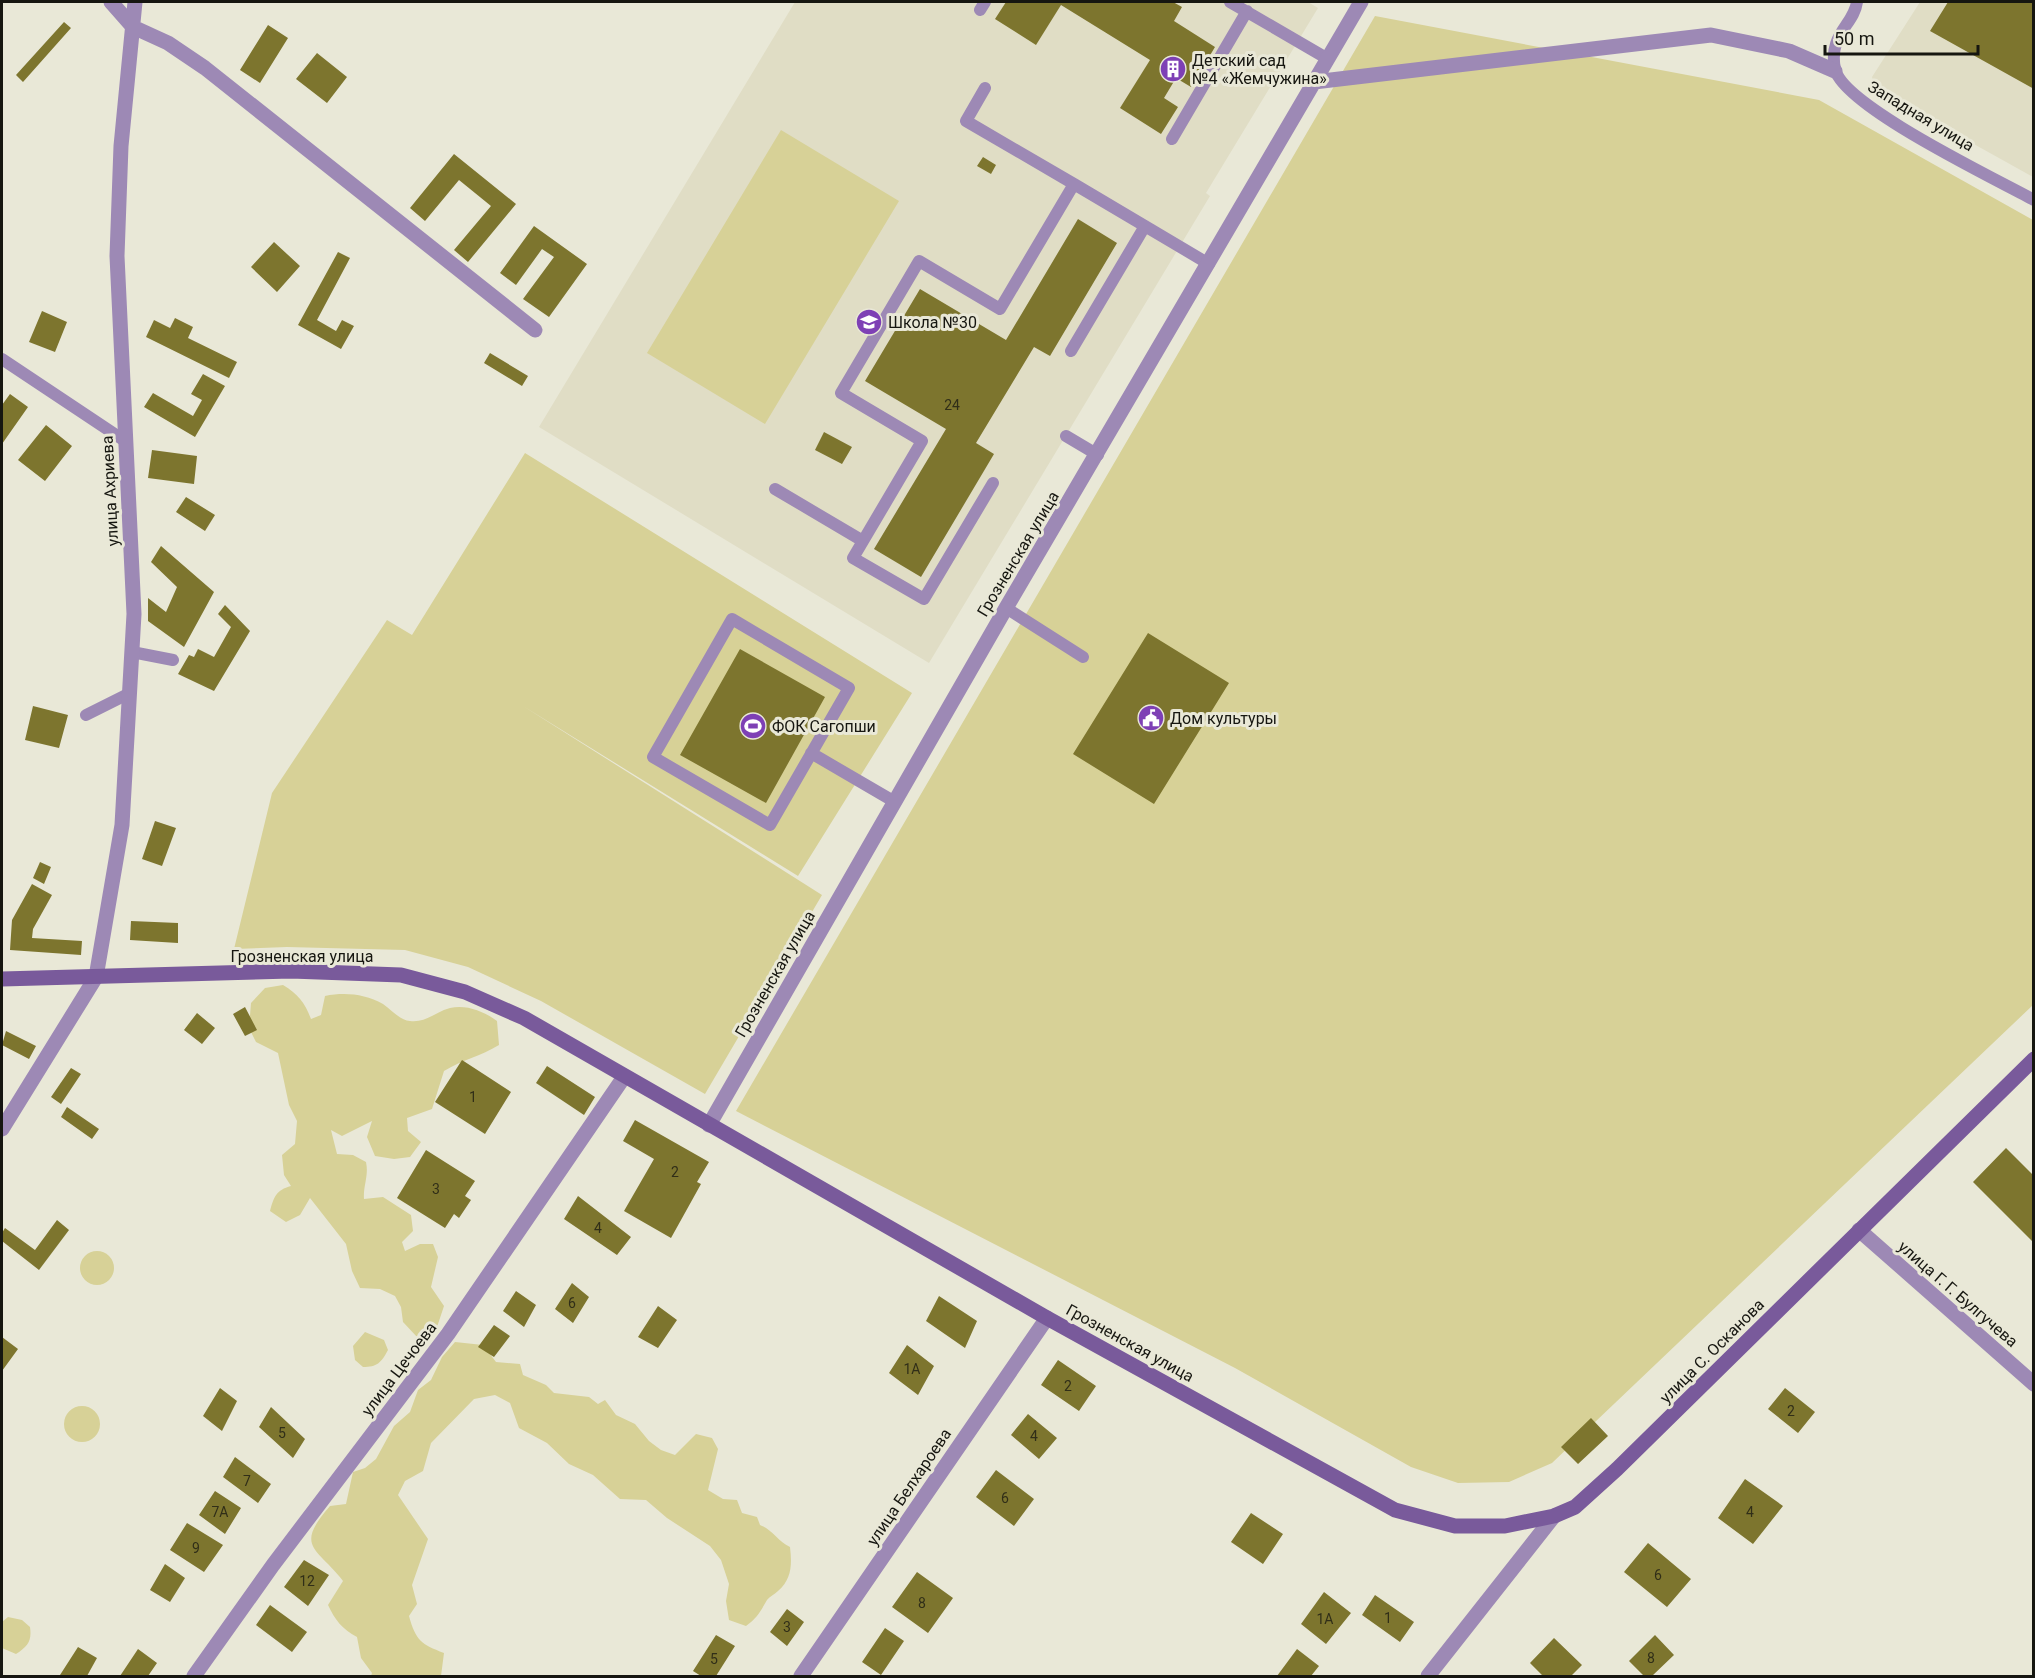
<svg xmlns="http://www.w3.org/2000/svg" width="2035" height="1678" viewBox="0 0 2035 1678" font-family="Roboto,sans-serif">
<rect width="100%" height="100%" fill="#e9e8d7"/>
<!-- built -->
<path fill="#e0ddc5" d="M795,2H1308L1318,8L1206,193L1210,196L929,663L539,427Z
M1920,2H2033V177L1875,89L1872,77Z"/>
<!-- green -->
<path fill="#d7d197" d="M1375,16L1819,100L2033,220V1005L1552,1463L1509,1482L1458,1483L1411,1467L1235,1368L736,1111Z
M781,130L899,201L765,424L647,353Z
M525,453L912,693L798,876L523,706L822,895L705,1094L541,1001L468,967L405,950L287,947L234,949L272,793L387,620L412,635Z
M283,985C298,994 305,1003 311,1019L321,1015L325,996C345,992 365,994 383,1004C392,1010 399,1020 410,1021C426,1023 435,1012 450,1008C467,1004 485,1012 497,1021L499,1045C481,1056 462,1060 444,1071L432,1109L407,1118L408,1131L421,1142L410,1157L394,1159L375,1156L367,1137L372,1121L342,1136L331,1130L337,1154L353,1155L366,1162C369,1176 363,1186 364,1199L383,1197L411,1215L413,1231L402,1242L405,1251L420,1244H433L438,1257L431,1287L444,1306L437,1327L418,1338L403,1322L401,1307L395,1296L380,1289L360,1288L352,1271L346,1244L310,1198L300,1215L286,1222L270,1211C274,1197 276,1190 291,1186L284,1175L282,1155L295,1144L297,1121L289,1105L278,1053L256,1042L249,1028L251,1003L265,988Z
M80 1268a17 17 0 1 1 34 0a17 17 0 1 1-34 0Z
M365,1332L384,1340L388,1350C381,1363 377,1367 363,1367L355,1360L353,1346Z
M455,1342L483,1345L496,1362L520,1364L523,1375L546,1385L554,1393L589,1397L598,1404L605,1400L616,1415L635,1424L649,1441L661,1450L675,1455L696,1434L712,1438L718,1449L708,1490L723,1499L737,1500L742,1513L757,1517L760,1525C773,1530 778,1542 790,1547C792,1564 792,1579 778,1591C774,1595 770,1596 767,1600C760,1612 757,1618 746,1626L729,1620L726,1601L729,1584L721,1560L710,1546L667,1518L646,1500L620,1499L593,1475L569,1464L547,1443L519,1428L510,1403L495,1395L474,1399L431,1443L423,1471L405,1481L398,1495L428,1539L412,1585L417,1604L409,1616C416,1641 421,1644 444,1653L441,1676H371L372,1673L361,1658L357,1637C342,1629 335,1620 328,1605L343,1581C318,1548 293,1548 330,1506L346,1504L353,1472L365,1468L376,1459L394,1426L410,1412L418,1390L431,1380L442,1357Z
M64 1424a18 18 0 1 1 36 0a18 18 0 1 1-36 0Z
M8,1617L22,1620L30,1627C32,1641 28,1646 16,1654L2,1648V1622Z"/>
<!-- building -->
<path fill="#7d752e" d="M1006,2H1173L1182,7L1174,21L1215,47L1191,87L1176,78L1164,98L1178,107L1161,134L1120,108L1150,60L1061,5L1036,45L995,19Z
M1948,2H2034V89L1930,31Z
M64,22L71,28L23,82L16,75Z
M268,25L288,38L260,83L240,70Z
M317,53L347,77L327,103L296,79Z
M454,154L516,204L468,262L454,250L491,206L459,180L425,221L410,208Z
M983,157L996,165L991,174L977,166Z
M1078,219L1117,243L1050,356L1034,347L976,443L994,454L921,577L874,549L946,429L865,381L920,289L1006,340Z
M534,226L587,264L549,317L523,299L554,257L542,249L516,285L500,273Z
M274,242L300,266L277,292L251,267Z
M338,252L350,258L317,320L336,331L342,320L354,326L341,349L298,325Z
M42,311L67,322L55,352L29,342Z
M175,318L193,327L188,338L237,362L229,378L146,337L154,320L170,328Z
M490,353L528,376L522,386L484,363Z
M203,374L225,386L195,437L144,407L153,393L193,416L202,400L191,394Z
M10,394L28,407L2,444V405Z
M46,425L72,446L45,481L18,460Z
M824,432L852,447L842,464L815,450Z
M152,450L197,456L194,484L148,478Z
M186,497L215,515L205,531L176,512Z
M161,546L214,592L184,647L148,621V598L166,612L177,587L151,562Z
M225,605L250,631L214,691L178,674L189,655L194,657L198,649L214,657L231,627L218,614Z
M1148,633L1229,683L1154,804L1073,754Z
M740,649L825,697L766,803L680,755Z
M33,706L68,715L59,748L25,740Z
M155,821L176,828L162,866L142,859Z
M40,862L51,867L44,884L33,878Z
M32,884L52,895L33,929L32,938L82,941L81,955L10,950L12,920Z
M131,921L178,923V943L130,940Z
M245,1007L257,1030L245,1036L233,1014Z
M197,1013L215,1028L202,1044L184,1030Z
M6,1031L36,1046L29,1059L2,1045Z
M462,1060L511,1092L485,1134L435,1102Z
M547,1066L595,1097L584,1115L536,1083Z
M71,1068L81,1074L61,1104L51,1097Z
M67,1107L99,1129L92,1139L61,1117Z
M635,1120L709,1162L697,1182L701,1184L671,1238L624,1211L654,1159L623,1141Z
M2006,1148L2034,1176V1243L1973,1182Z
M426,1150L475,1181L465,1196L471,1200L459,1218L454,1214L445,1228L397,1198Z
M578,1196L631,1237L617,1255L564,1219Z
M57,1220L69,1230L39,1270L2,1241V1233L5,1228L35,1250Z
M572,1283L589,1297L573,1323L555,1309Z
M516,1291L536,1305L524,1327L503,1311Z
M939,1296L977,1321L965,1348L926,1321Z
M658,1306L677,1320L658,1348L638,1337Z
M494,1325L510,1336L494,1357L478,1347Z
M2,1337L18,1349L2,1371Z
M907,1345L934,1366L918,1395L889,1373Z
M1058,1360L1096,1386L1079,1411L1041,1385Z
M220,1388L237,1401L222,1431L203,1416Z
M1785,1388L1815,1412L1798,1433L1768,1409Z
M271,1407L305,1439L293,1458L259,1427Z
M1028,1414L1057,1438L1039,1459L1011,1435Z
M1591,1418L1608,1436L1578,1464L1561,1447Z
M235,1457L271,1484L258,1503L223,1477Z
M996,1470L1034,1499L1014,1526L976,1497Z
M1745,1479L1783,1506L1753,1544L1718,1518Z
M215,1491L241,1508L225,1534L199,1515Z
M1251,1513L1283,1534L1263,1564L1231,1542Z
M187,1523L223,1545L204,1572L170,1550Z
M1648,1543L1691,1579L1667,1607L1624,1572Z
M304,1560L329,1575L308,1606L284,1587Z
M165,1564L185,1578L170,1602L150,1590Z
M917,1572L953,1598L928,1633L892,1607Z
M1324,1592L1351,1613L1326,1644L1301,1624Z
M1375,1595L1414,1622L1400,1642L1362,1615Z
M270,1605L307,1632L292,1652L256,1625Z
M787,1609L804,1622L787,1646L770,1632Z
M885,1628L904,1641L881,1675L862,1662Z
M716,1635L735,1646L716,1676H701L693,1671Z
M1655,1635L1674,1655L1652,1676H1644L1629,1661Z
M1554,1638L1582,1665L1571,1676H1543L1530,1663Z
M78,1647L97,1658L87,1676H63L60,1675Z
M138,1649L157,1663L148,1676H120Z
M1297,1649L1319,1666L1311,1676H1277Z"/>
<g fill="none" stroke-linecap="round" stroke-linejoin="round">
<!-- lane -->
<path stroke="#9d89b5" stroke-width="12" d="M1230,2L1328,59
M1857,2C1854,25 1828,34 1835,69C1843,106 1996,179 2034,200
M980,10L985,2
M985,88L966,121L1074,184
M1172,139L1247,11
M1071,351L1145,226
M2,359L125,441
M1066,436L1098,455
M993,483L924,599L853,558L922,441L841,393L919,261L1000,309L1074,184L1209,264
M775,489L863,541
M1006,608L1083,657
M732,619L849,688L770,825L653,757Z
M132,652L173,660
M86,715L130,693
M811,753L895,802"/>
<!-- street -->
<path stroke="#9d89b5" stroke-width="15" d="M111,2L133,27L168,43L205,68L535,330
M1314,82L1711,35L1789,51L1835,71
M709,1125L1006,608L1361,2
M2,1129L96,977L122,825L134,614L117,256L121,146L135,2
M1859,1230L2034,1384
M194,1676L273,1565L448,1334L624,1077
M801,1676L1047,1318
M1428,1676L1554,1516"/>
<!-- secondary -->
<path stroke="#795a9b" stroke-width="15" d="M2,979L291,971L401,975L465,992L524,1018L1047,1318L1395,1510L1455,1526H1505L1554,1516L1575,1507L1617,1469L2034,1059"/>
</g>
<!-- icons -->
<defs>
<symbol id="building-disc" viewBox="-11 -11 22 22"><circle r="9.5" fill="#7e40b5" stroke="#e9e8d7"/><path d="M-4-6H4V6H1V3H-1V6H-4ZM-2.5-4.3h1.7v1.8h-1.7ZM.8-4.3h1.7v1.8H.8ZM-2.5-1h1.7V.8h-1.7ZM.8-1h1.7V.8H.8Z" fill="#fff"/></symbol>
<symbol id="school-disc" viewBox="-11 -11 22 22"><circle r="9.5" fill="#7e40b5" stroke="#e9e8d7"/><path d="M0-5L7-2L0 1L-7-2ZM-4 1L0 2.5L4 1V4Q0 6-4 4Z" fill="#fff"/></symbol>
<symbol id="civic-disc" viewBox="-11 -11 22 22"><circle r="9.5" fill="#7e40b5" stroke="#e9e8d7"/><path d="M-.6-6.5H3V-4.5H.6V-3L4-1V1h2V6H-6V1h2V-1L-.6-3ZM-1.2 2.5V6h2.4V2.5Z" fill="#fff"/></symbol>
<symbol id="stadium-disc" viewBox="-11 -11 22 22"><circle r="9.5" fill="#7e40b5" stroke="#e9e8d7"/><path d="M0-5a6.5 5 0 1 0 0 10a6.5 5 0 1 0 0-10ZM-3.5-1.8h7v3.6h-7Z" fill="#fff"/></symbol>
</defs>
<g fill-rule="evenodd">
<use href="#building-disc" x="1158" y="54" width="30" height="30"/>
<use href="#school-disc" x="854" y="307" width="30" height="30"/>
<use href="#civic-disc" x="1136" y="703" width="30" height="30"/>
<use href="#stadium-disc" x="738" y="711" width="30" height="30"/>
</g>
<g text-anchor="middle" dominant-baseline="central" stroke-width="6" stroke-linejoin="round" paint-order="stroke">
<!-- number labels -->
<g font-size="14" fill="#302e18">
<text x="952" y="405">24</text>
<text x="473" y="1097">1</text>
<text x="675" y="1172">2</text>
<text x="436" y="1189">3</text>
<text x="598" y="1228">4</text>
<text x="572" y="1303">6</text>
<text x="912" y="1369">1А</text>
<text x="1068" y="1386">2</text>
<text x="1791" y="1411">2</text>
<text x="282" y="1433">5</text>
<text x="1034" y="1436">4</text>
<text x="247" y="1481">7</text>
<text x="1005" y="1498">6</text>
<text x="220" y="1512">7А</text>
<text x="1750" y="1512">4</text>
<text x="196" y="1548">9</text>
<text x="1658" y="1575">6</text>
<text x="307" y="1581">12</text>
<text x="922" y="1603">8</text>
<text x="1388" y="1618">1</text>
<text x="1325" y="1619">1А</text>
<text x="787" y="1627">3</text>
<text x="1651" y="1658">8</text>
<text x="714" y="1659">5</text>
</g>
<!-- poi labels -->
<g font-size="16" fill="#161610" stroke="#e9e8d7" text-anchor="start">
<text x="1192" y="60">Детский сад<tspan x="1192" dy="18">№4 «Жемчужина»</tspan></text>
<text x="888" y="322">Школа №30</text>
<text x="1170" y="718">Дом культуры</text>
<text x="772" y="726">ФОК Сагопши</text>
</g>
<!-- street labels -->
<g font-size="16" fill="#161610" stroke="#e9e8d7">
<text transform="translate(1921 116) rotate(31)">Западная улица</text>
<text transform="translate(110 491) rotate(-93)">улица Ахриева</text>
<text transform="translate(1018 554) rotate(-59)">Грозненская улица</text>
<text x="302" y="956">Грозненская улица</text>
<text transform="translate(775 974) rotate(-60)">Грозненская улица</text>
<text transform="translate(1958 1294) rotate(41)">улица Г. Г. Булгучева</text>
<text transform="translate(1130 1343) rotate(29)">Грозненская улица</text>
<text transform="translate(1712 1351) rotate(-45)">улица С. Осканова</text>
<text transform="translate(399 1369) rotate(-53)">улица Цечоева</text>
<text transform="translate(909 1487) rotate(-56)">улица Белхароева</text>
</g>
</g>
<!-- border -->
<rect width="2035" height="1678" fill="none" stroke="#161610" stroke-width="6"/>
<!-- scale -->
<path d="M1825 45v9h153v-9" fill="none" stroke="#161610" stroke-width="3"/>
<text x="1834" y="45" font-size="18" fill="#161610" stroke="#e9e8d7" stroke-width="4.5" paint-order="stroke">50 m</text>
</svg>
